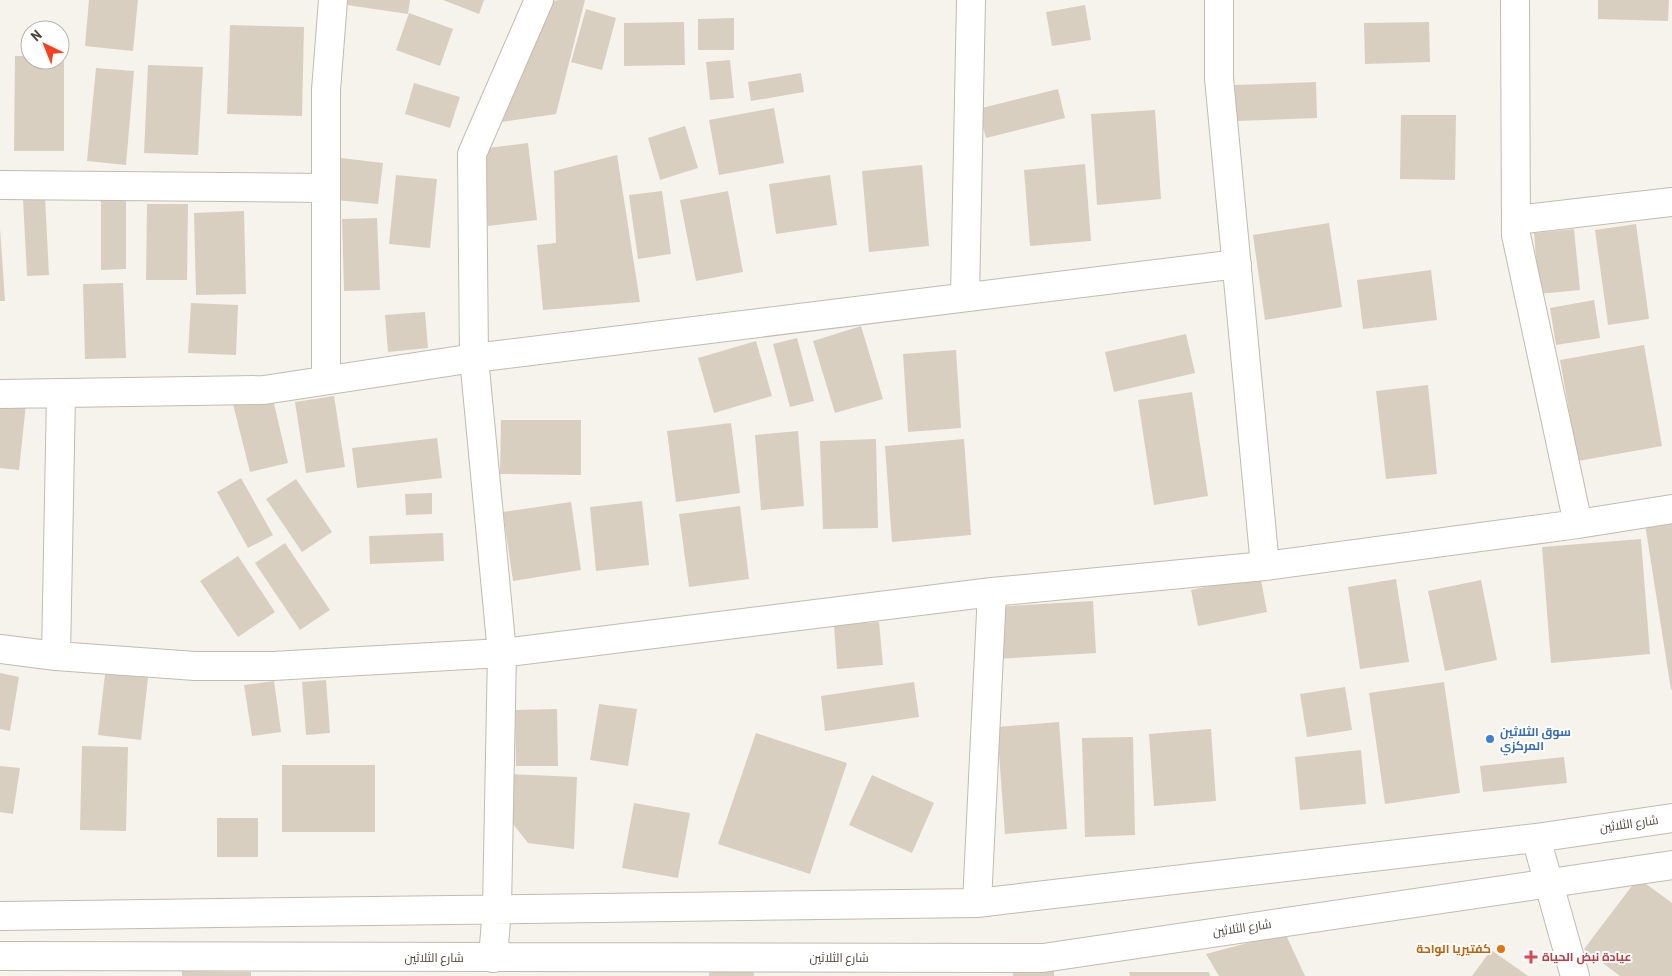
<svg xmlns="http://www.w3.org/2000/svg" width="1672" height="976" viewBox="0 0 1672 976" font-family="'Roboto Condensed',Cairo,sans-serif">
<rect width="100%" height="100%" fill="#f6f3ec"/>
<!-- building -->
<path fill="#d8cfc1" d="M89,0H138L133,51L85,46Z
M347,0H410L408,14L347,5Z
M443,0H484L479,14Z
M560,0H585L556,114L494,123L543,2Z
M1598,0H1669L1668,21L1598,19Z
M1085,5L1091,40L1052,46L1046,12Z
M586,9L616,18L602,70L571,62Z
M409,13L453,29L440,66L396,50Z
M734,18V50H698V19Z
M684,22L685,65L624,66V23Z
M1429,22L1430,62L1365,64L1364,23Z
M230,25L304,27L302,116L227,114Z
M15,56H30V60H60V56H64V151H14Z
M730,60L734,98L710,100L706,62Z
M148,65L203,67L198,155L144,153Z
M96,68L134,71L126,165L87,161Z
M801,73L804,92L751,101L748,82Z
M1316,82L1317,118L1236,121L1235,85Z
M414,83L460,97L450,128L405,114Z
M1058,89L1065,118L986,138L978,109Z
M774,108L784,163L719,175L709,120Z
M1155,110L1161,199L1097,205L1091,114Z
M1401,115H1456L1455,180L1400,179Z
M685,126L698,168L660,180L648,138Z
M528,143L537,220L488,226L478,149Z
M617,155L640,302L543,310L537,245L556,243L554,171Z
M341,158L383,163L378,204L336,200Z
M1085,164L1091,241L1030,246L1024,170Z
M922,165L929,246L869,252L862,171Z
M396,175L437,179L430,248L389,244Z
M830,175L837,225L776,234L769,184Z
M662,191L671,254L638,259L629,195Z
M728,191L743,272L696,281L680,200Z
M126,196V269L101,270V197Z
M45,197L49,275L27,276L23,199Z
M147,204H188L187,280H146Z
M244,211L246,294L196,295L194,213Z
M377,218L380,290L344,291L342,219Z
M1329,223L1342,307L1265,320L1253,235Z
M1636,224L1649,319L1608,325L1595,230Z
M0,228L5,301H0Z
M1574,229L1580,290L1539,294L1534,233Z
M1431,270L1437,320L1363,329L1357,280Z
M123,283L126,358L85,359L83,284Z
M1594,300L1600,338L1556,345L1550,308Z
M191,303L238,305L236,355L188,353Z
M425,312L428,348L388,352L385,315Z
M861,326L883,399L835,413L813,341Z
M1186,334L1195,373L1114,392L1105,352Z
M797,338L814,401L790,407L773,344Z
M756,341L772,396L714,413L698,358Z
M1644,345L1662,446L1578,461L1560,360Z
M956,350L961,428L908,432L903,354Z
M1428,385L1437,474L1386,479L1376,391Z
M271,391L288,463L250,472L232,400Z
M1192,392L1208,496L1154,505L1138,400Z
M334,396L345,467L306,473L295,402Z
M0,401L26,404L19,470L0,468Z
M501,420H581V475L500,474Z
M731,423L740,493L676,502L667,431Z
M798,431L804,506L761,510L755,435Z
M437,438L442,478L357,488L352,448Z
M876,439L878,528L823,529L820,441Z
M964,439L971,535L892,542L885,446Z
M241,478L273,535L248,548L217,492Z
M296,479L332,532L302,552L266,499Z
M432,493V514L406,515L405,494Z
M642,501L649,565L596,571L590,507Z
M571,502L581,570L513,581L503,512Z
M740,506L749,579L689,587L679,514Z
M1672,519V689L1671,690L1645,524Z
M443,533L444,561L370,564L369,536Z
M1641,539L1650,654L1551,663L1542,547Z
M285,543L330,610L300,630L255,563Z
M238,556L275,612L238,637L200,581Z
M1260,575L1267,612L1198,626L1191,590Z
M1396,579L1409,662L1360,669L1348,587Z
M1481,580L1497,660L1445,671L1428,591Z
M1093,601L1096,653L996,659L993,607Z
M879,622L883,665L837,669L834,625Z
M106,665L149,669L141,740L98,735Z
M0,673L19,677L10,731L0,729Z
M326,680L330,733L306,735L302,682Z
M274,681L281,732L252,736L244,685Z
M914,682L919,717L825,731L821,696Z
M1444,682L1460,793L1385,804L1369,693Z
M1345,687L1352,730L1307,737L1300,694Z
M599,704L637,709L628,766L590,760Z
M557,709L558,766H516L515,710Z
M1059,722L1067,829L1005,834L997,727Z
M1211,729L1216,801L1154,806L1149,734Z
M756,733L847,763L810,874L718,844Z
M1133,737L1135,835L1085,837L1082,738Z
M82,746L128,747L126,831L80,830Z
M1361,750L1366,804L1300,810L1295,757Z
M1564,757L1567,783L1483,792L1480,766Z
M282,765H375V832H282Z
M0,766L20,768L13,814L0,812Z
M506,774L577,777L574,849L528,843L505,814Z
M872,775L934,803L912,853L849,825Z
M634,803L690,813L678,878L622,868Z
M217,818H258V857H217Z
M1638,878L1672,903V976H1620L1584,949Z
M1285,933L1305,976H1219L1206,954Z
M1491,950L1528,976H1472Z
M753,966L754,976H709V971Z
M182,971L251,972V976H182Z
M1054,971V976H1013V972Z
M1129,972H1209L1210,976H1130Z"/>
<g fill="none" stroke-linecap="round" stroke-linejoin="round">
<defs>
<path id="minor" d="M1219,0V78L1265,566
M1515,0L1516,235L1578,524
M0,185L326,188
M1516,220L1672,202
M965,297L971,0
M326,380V90L333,0
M0,394L264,390L474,358L1237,264
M0,649L56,656L195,666H273L502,653L992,592L1265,566L1578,524L1672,509
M56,656L61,394
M1536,838L1575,976
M977,903L992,592
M0,916L977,903L1536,838L1672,818
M0,956L1043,958L1672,865
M493,958L497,908L502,653L474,358L472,154L539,0"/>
</defs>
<!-- minor casing -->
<use href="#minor" stroke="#c2bbae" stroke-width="30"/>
<!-- minor -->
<use href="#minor" stroke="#fff" stroke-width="28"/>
</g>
<!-- markers -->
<circle fill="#3f7fe0" stroke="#fff" stroke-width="2" cx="1490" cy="739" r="5"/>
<circle fill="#e8710a" stroke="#fff" stroke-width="2" cx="1501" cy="949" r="5"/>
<path fill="#e0444e" stroke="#fff" stroke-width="2" d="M1528.5 949.5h5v5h5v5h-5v5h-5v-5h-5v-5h5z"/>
<g text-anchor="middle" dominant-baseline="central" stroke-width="4" stroke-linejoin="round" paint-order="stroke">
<!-- shop labels -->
<g font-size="12" font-weight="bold" fill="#366cbe" stroke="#fff" text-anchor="start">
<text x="1500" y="732">سوق الثلاثين<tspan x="1500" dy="14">المركزي</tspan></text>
</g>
<!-- street labels -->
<g font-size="12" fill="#4b4439" stroke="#fff">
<text transform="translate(1629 824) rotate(-8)">شارع الثلاثين</text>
<text transform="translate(1242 928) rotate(-8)">شارع الثلاثين</text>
<text x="434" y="958">شارع الثلاثين</text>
<text x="839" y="958">شارع الثلاثين</text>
</g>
<!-- food labels -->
<g font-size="12" font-weight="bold" fill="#c56008" stroke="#fff" text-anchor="end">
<text x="1491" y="949">كفتيريا الواحة</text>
</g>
<!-- health labels -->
<g font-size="12" font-weight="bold" fill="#be3a42" stroke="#fff" text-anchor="start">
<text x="1542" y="957">عيادة نبض الحياة</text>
</g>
</g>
<!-- north arrow -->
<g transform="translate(45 45) rotate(317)"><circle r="24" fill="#ffffff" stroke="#b7b4b0"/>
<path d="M0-4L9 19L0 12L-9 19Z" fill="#fc3f1d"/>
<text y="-8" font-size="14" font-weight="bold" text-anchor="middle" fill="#4b4439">N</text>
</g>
</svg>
